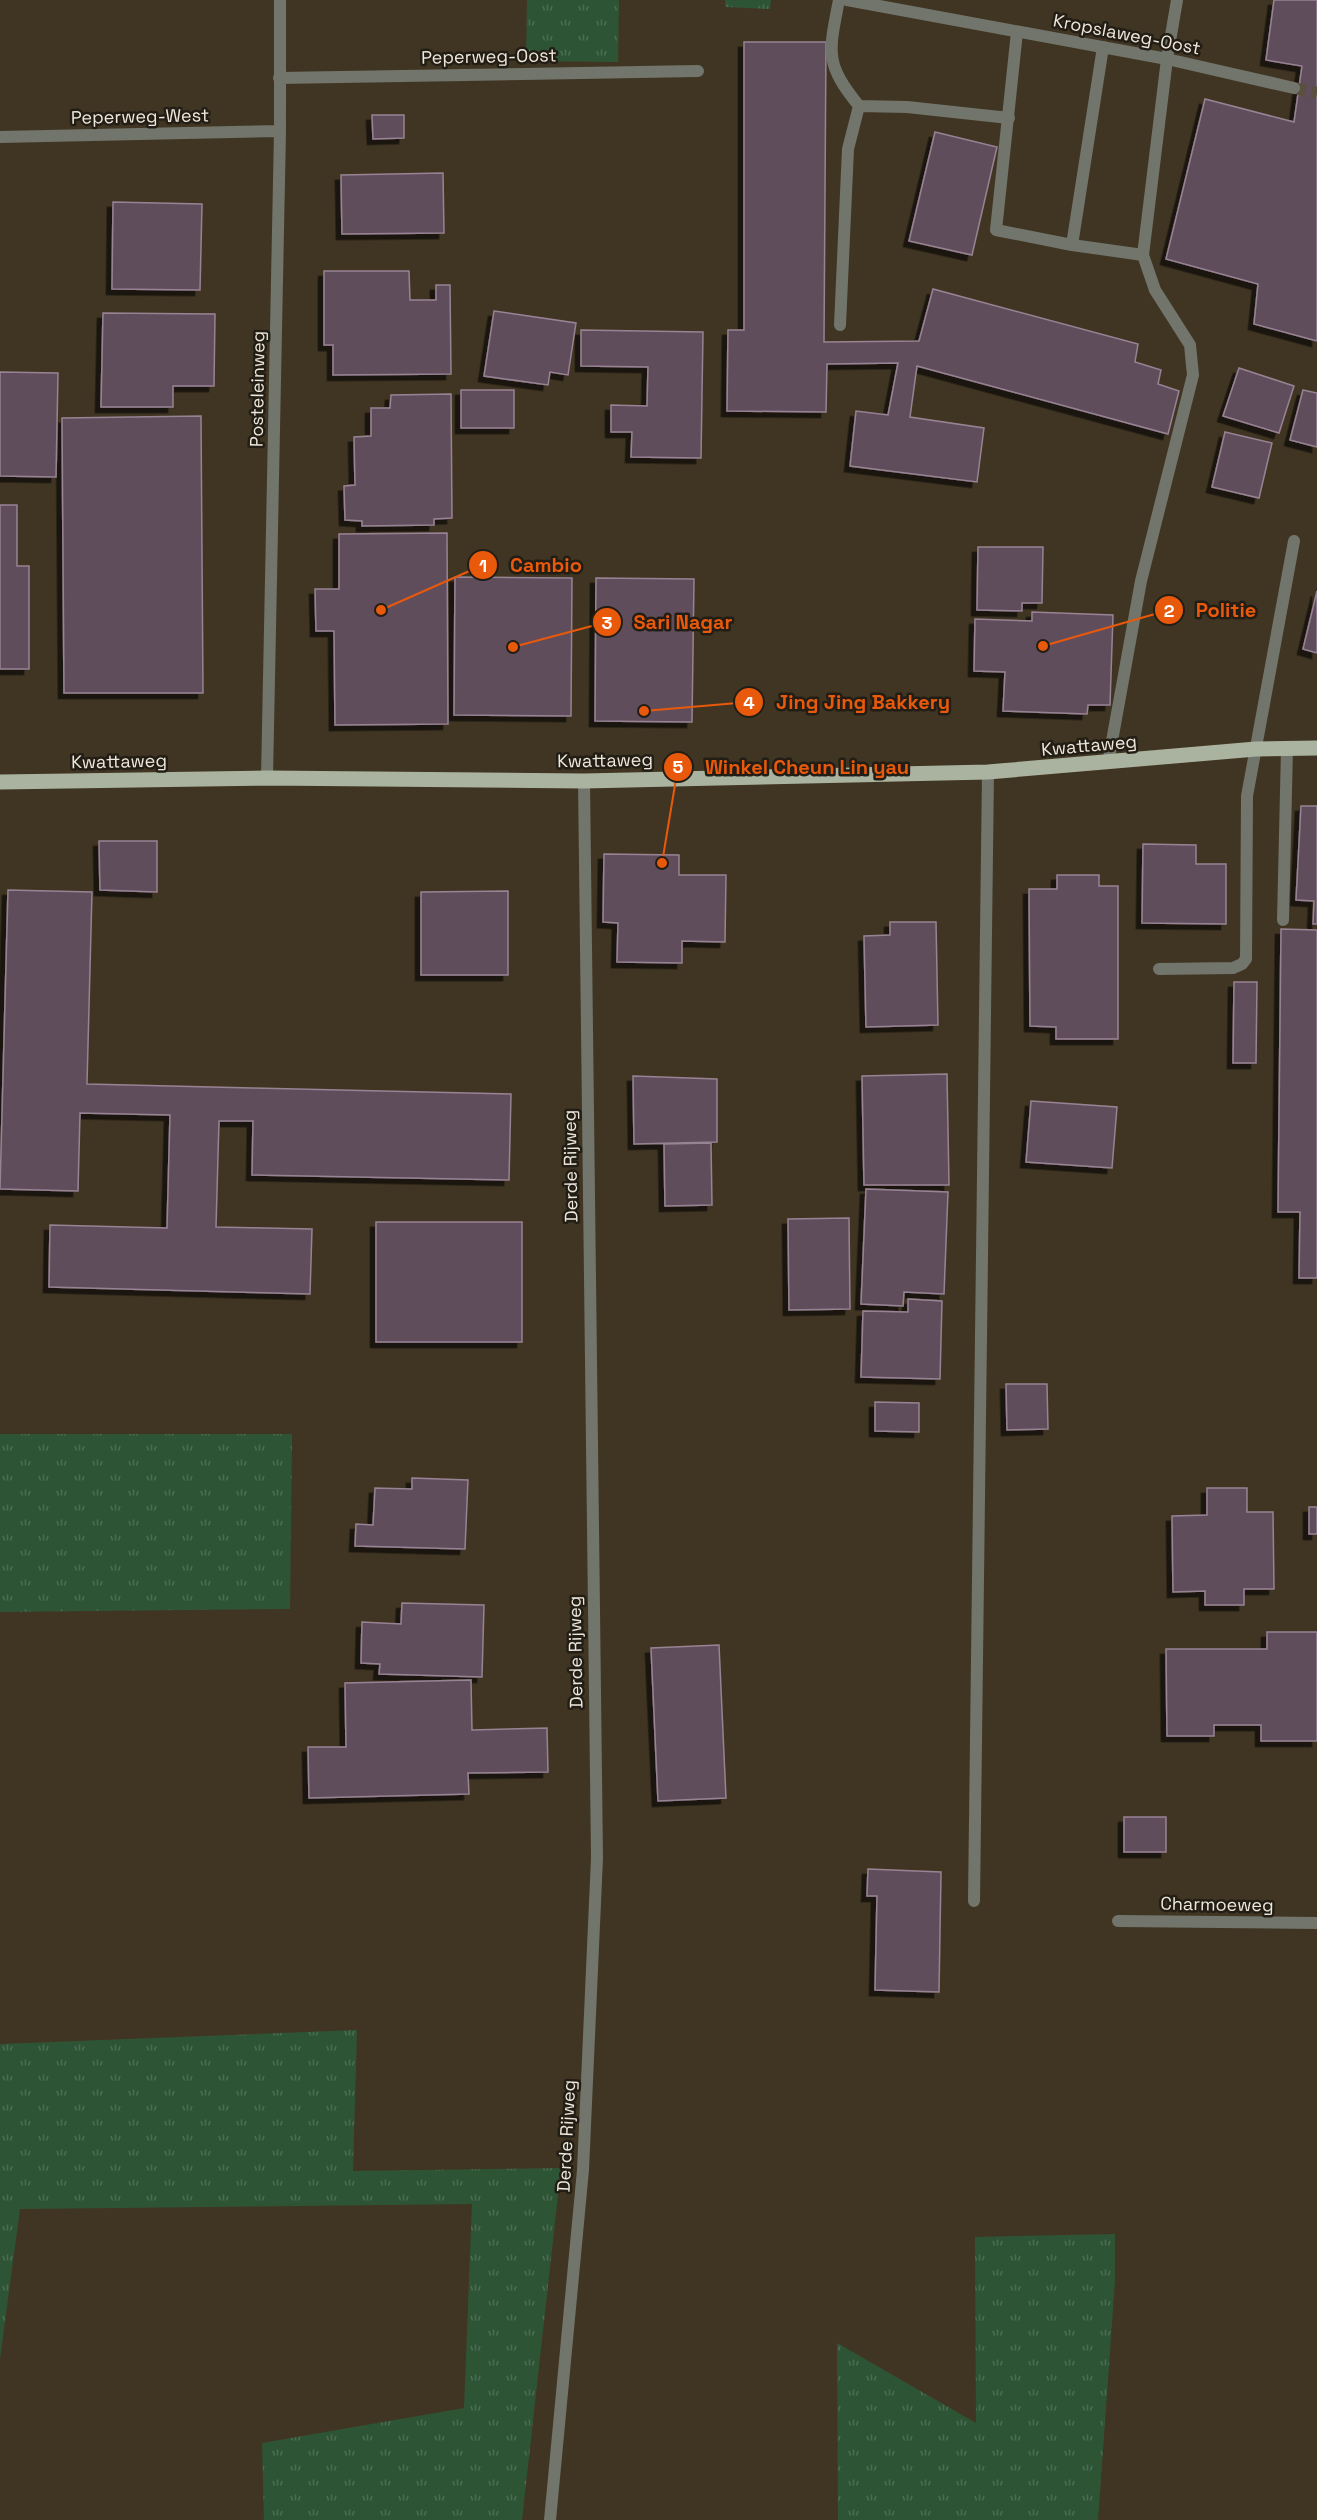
<svg xmlns="http://www.w3.org/2000/svg" width="1317" height="2520" viewBox="0 0 1317 2520" font-family="'Space Grotesk',sans-serif">
<defs>
<pattern id="grass-tufts" width="24" height="20" patternUnits="userSpaceOnUse" patternTransform="scale(1.5)"><rect width="24" height="20" fill="#2e5436"/><path d="M3 7l-1-3M5 7V3M7 7l1-3M15 17l-1-3M17 17v-4M19 17l1-3" fill="none" stroke="#4d6d52"/></pattern>
<filter id="shadow"><feDropShadow dx="-5.5" dy="5.5" stdDeviation="0" flood-color="#0009"/></filter>
</defs>
<rect width="100%" height="100%" fill="#403522"/>
<!-- grass -->
<path fill="url(#grass-tufts)" d="M527,0H619L618,62L526,61Z
M725,0H771L770,9L725,7Z
M0,1434H292L290,1609L0,1612Z
M357,2030L353,2171L561,2168L522,2520H264L262,2443L464,2408L472,2204L20,2209L0,2359V2044Z
M1115,2234V2281L1098,2520H838L837,2343L976,2423L975,2237Z"/>
<!-- building -->
<path fill="#604d5c" stroke="#988394" stroke-width="1.5" filter="url(#shadow)" d="M1274,0H1317V341L1254,324L1258,284L1166,259L1205,99L1294,122L1302,66L1266,60Z
M744,42H826L824,342L919,341L933,289L1138,344L1135,362L1161,370L1158,384L1179,391L1168,434L917,366L910,417L984,428L977,482L850,466L856,411L888,415L898,363L827,364L826,412L727,411L728,330H744Z
M372,115H404V138L373,139Z
M935,132L997,147L972,255L909,241Z
M443,173L444,233L342,234L341,175Z
M113,202L202,204L200,290L112,289Z
M324,271H409L410,300H436V285H450L451,374L333,375V345H324Z
M494,311L576,323L568,375L550,372L548,385L484,376Z
M103,313L215,314L214,386H173V407H101Z
M581,330L703,332L701,458L631,457L632,432H611V405L647,406L648,367L581,366Z
M1239,368L1294,386L1279,433L1223,416Z
M0,372L58,373L56,477L0,476Z
M461,390H514V428H461Z
M1303,390L1317,393V447L1290,440Z
M451,394L452,518L434,519V525L362,526V521L345,520L344,486L355,485L354,437L371,436V408H390L391,395Z
M201,416L203,693H64L62,418Z
M1225,432L1272,443L1259,498L1212,487Z
M0,505H17V566H29V669H0Z
M447,533L448,724L335,725L334,631H316L315,589H339V534Z
M978,547H1043L1042,603H1022V611L977,610Z
M455,577L572,578L571,716L454,715Z
M596,578L694,579L692,722L595,721Z
M1317,591V653L1303,649Z
M1032,612L1113,615L1110,705H1088L1087,714L1003,711L1005,672L974,671L975,619L1032,621Z
M1301,806H1317V924H1313L1314,901L1296,900Z
M99,841H157V892L100,890Z
M1143,844L1196,845V864H1226V924L1142,923Z
M604,854L679,855V875H726L725,942L682,941V963L617,962L618,923L603,922Z
M1057,875H1099V886H1118V1039H1056V1027L1030,1026L1029,889H1057Z
M8,890L92,892L87,1084L511,1094L509,1180L252,1175L253,1121H219L216,1227L312,1229L310,1294L49,1287L50,1225L167,1228L170,1115L80,1113L78,1191L0,1189Z
M508,891V975H421V892Z
M890,922H936L938,1025L866,1027L864,936L890,935Z
M1281,929L1317,930V1278H1299L1300,1212H1278Z
M1234,982H1257L1256,1063H1233Z
M947,1074L949,1185H864L862,1076Z
M633,1076L717,1079V1142L634,1144Z
M1031,1101L1117,1107L1112,1168L1026,1162Z
M711,1143L712,1205L665,1206L664,1144Z
M866,1189L948,1192L944,1294L904,1292L903,1306L861,1304Z
M849,1218L850,1309L789,1310L788,1219Z
M376,1222H522V1342H376Z
M908,1299L942,1301L940,1379L861,1377L863,1311L908,1312Z
M1006,1384H1047L1048,1429L1007,1430Z
M875,1402L919,1403V1432L875,1431Z
M412,1478L468,1480L465,1549L355,1546L356,1524L373,1525L375,1488L412,1489Z
M1207,1488H1247V1512H1273L1274,1589H1244V1605H1205V1591L1173,1592L1172,1516L1207,1515Z
M1309,1507H1317V1534H1309Z
M402,1603L484,1605L482,1677L379,1674L380,1664L361,1663L362,1622L401,1624Z
M1267,1632H1317V1741H1261V1725H1214V1736H1167L1166,1649H1267Z
M719,1645L726,1798L658,1801L651,1648Z
M471,1680L472,1730L547,1728L548,1772L468,1773L469,1794L309,1798L308,1747H346L345,1683Z
M1124,1817H1166V1852H1124Z
M868,1869L941,1872L939,1992L875,1990L877,1896H867Z"/>
<g fill="none" stroke-linecap="round" stroke-linejoin="round">
<!-- minor-tunnel -->
<path stroke="#5a503e" stroke-width="12" stroke-dasharray="12 6" stroke-linecap="butt" d="M1294,88L1317,93"/>
<!-- service -->
<path stroke="#71756c" stroke-width="12" d="M839,0C829,52 824,63 859,106
M1017,32L996,230L1072,245L1143,255
M1072,245L1103,47
M840,325L848,149L859,106L907,107L1009,118
M1108,763L1141,581L1193,375L1190,345L1155,290L1143,255L1167,59
M1283,920L1287,748
M1159,969L1233,968L1242,964L1246,959L1247,796L1294,541
M974,1901L988,772"/>
<!-- minor -->
<path stroke="#71756c" stroke-width="12" d="M847,0L1167,59L1294,88
M1167,59L1177,0
M279,78L698,71
M0,137L280,131
M267,778L280,131V0
M1118,1921L1317,1923"/>
<!-- tertiary -->
<path stroke="#71756c" stroke-width="12" d="M550,2520L583,2170L597,1858L584,781"/>
<!-- primary -->
<path stroke="#aab39f" stroke-width="15" d="M0,782L267,778L584,781L988,772L1256,749L1317,748"/>
</g>
<g text-anchor="middle" dominant-baseline="central" stroke-width="5" stroke-linejoin="round" paint-order="stroke">
<!-- street labels -->
<g font-size="18" fill="#eee7db" stroke="#221e15">
<text transform="translate(1127 34) rotate(11)">Kropslaweg-Oost</text>
<text transform="translate(489 56) rotate(-1)">Peperweg-Oost</text>
<text transform="translate(140 116) rotate(-1)">Peperweg-West</text>
<text transform="translate(257 389) rotate(-89)">Posteleinweg</text>
<text transform="translate(1089 745) rotate(-5)">Kwattaweg</text>
<text transform="translate(605 760) rotate(-1)">Kwattaweg</text>
<text transform="translate(119 761) rotate(-1)">Kwattaweg</text>
<text transform="translate(570 1166) rotate(-91)">Derde Rijweg</text>
<text transform="translate(575 1652) rotate(-91)">Derde Rijweg</text>
<text transform="translate(1217 1904) rotate(1)">Charmoeweg</text>
<text transform="translate(566 2136) rotate(-87)">Derde Rijweg</text>
</g>
</g>
<!-- callouts -->
<path fill="none" stroke="#e8590c" stroke-width="2" d="M381 610L483 565M1043 646L1169 610M513 647L607 622M644 711L749 702M662 863L678 767"/>
<g fill="#e8590c" stroke="#221e15" stroke-width="2">
<circle cx="381" cy="610" r="6"/>
<circle cx="1043" cy="646" r="6"/>
<circle cx="513" cy="647" r="6"/>
<circle cx="644" cy="711" r="6"/>
<circle cx="662" cy="863" r="6"/>
<circle cx="483" cy="565" r="15"/>
<circle cx="1169" cy="610" r="15"/>
<circle cx="607" cy="622" r="15"/>
<circle cx="749" cy="702" r="15"/>
<circle cx="678" cy="767" r="15"/>
</g>
<g font-size="18" text-anchor="middle" font-weight="bold" fill="#fff">
<text x="483" y="572">1</text>
<text x="1169" y="617">2</text>
<text x="607" y="629">3</text>
<text x="749" y="709">4</text>
<text x="678" y="773">5</text>
</g>
<g font-size="20" text-anchor="middle" font-weight="bold" fill="#e8590c" stroke="#221e15" stroke-width="5" stroke-linejoin="round" paint-order="stroke">
<text x="546" y="572">Cambio</text>
<text x="1226" y="617">Politie</text>
<text x="683" y="629">Sari Nagar</text>
<text x="863" y="709">Jing Jing Bakkery</text>
<text x="807" y="774">Winkel Cheun Lin yau</text>
</g>
</svg>
